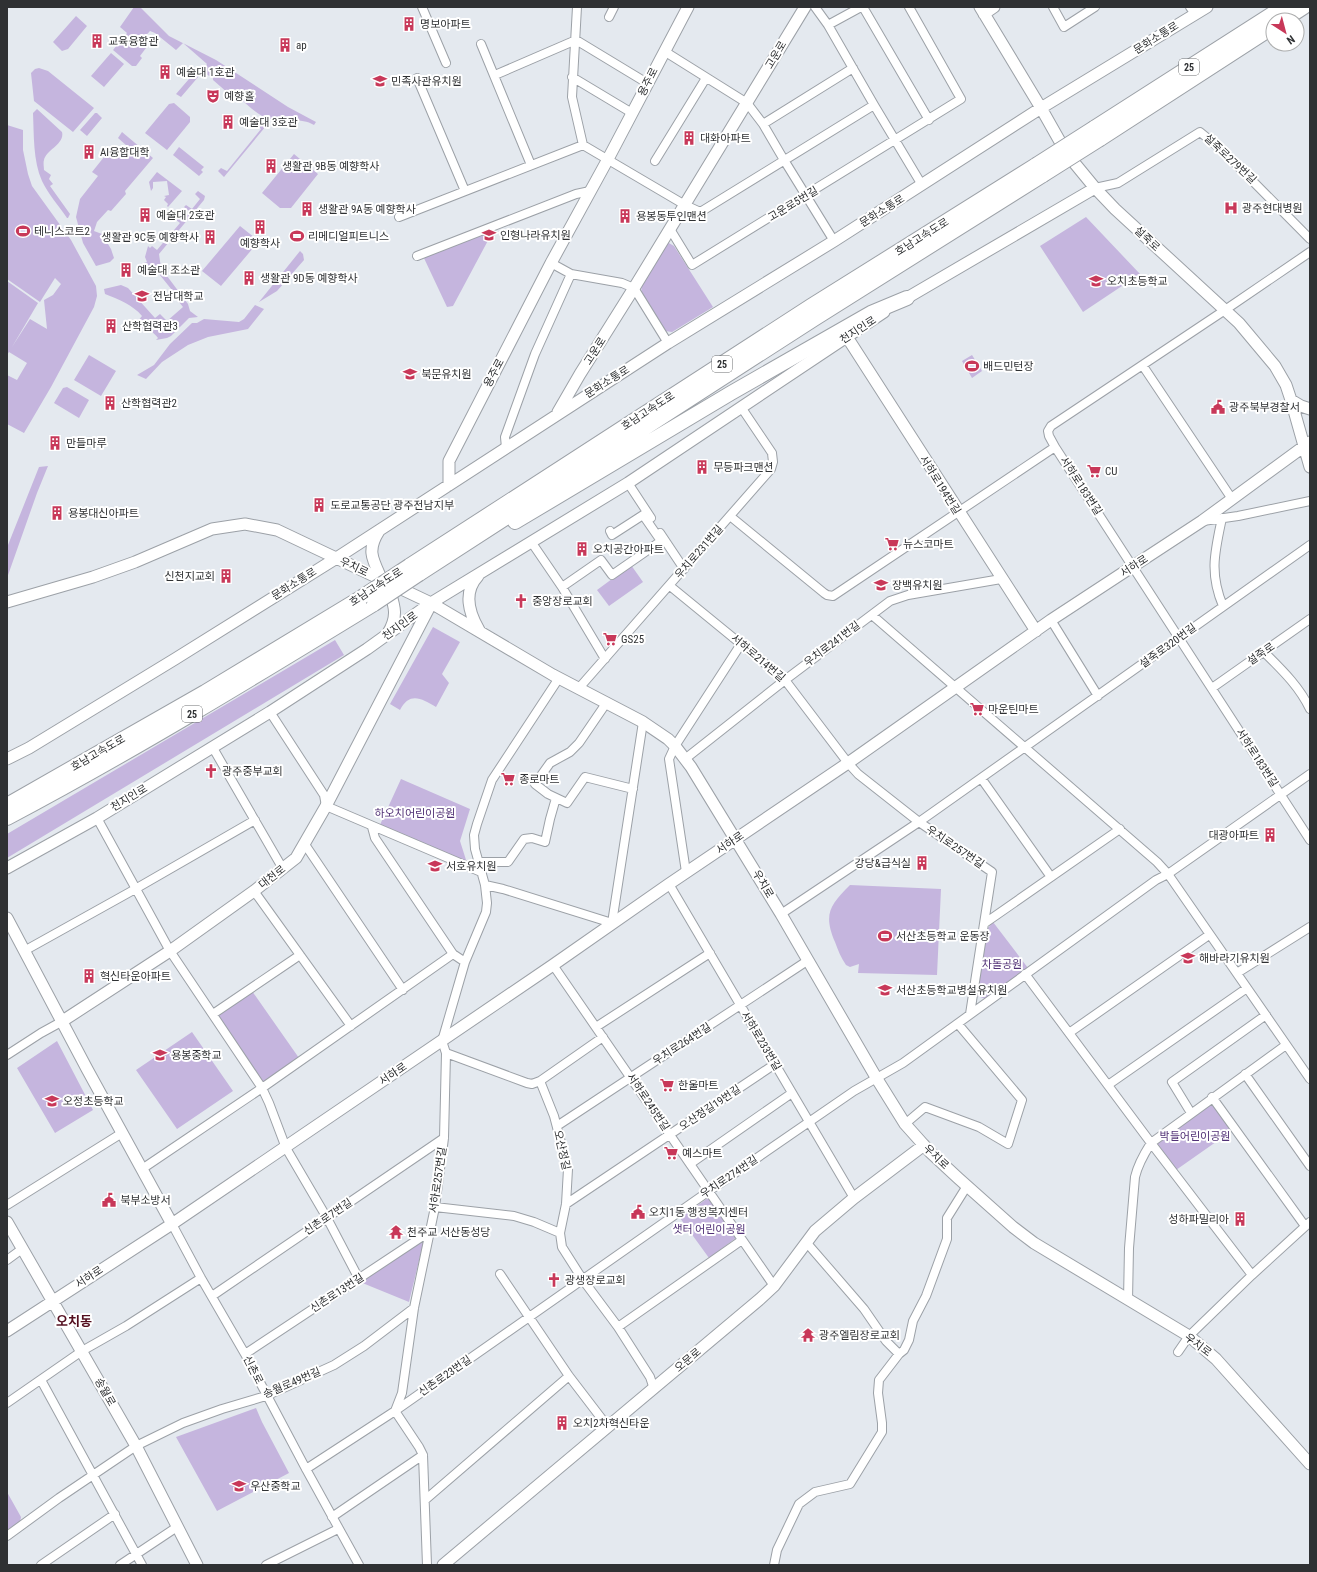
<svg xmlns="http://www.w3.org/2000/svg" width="1317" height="1572" viewBox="0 0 1317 1572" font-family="'Roboto Condensed','Noto Sans KR',sans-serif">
<rect width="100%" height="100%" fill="#e4e9ef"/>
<!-- green -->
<path fill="#c5b5de" d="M134,7H140L169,36L216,60L288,107L316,122L314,125C301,117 284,123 270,119C258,116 248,105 239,98L236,100L213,80V78L204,73L202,70L207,64L183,43L176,50L155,33L150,31L140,42L146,48L140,56L142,58L136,66H132L113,50L127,33L120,27Z
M76,16L87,26L68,49L62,51L53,42Z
M111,53L124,64L104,87L91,76Z
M39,68L48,71L94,108L73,132L34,101L31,73L35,69Z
M195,72L199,76L181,97L176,94Z
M174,103L190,117V122L167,150L145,133L169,104Z
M37,109L62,132C65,144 46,150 44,160C43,163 44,167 44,170L51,175L49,179L53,184L50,186L70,214L68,218H67C59,206 48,194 42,181C33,161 34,135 33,113Z
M95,113H97L102,118L87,136L80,130Z
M259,122H261L266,126L224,177L218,171L221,168L227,171L261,129L257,125Z
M7,125L23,130V150L28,174L32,186L71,240L96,286L97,296L94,307L51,387L24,433L7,424V375L17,380L27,363L9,352L7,355V281L38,303L12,347L30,319L47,329L44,300L53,295L61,284L55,278L40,302L7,279Z
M122,132L153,158L125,191L126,194L111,211L108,210L97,222L94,231L102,234L111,249L114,258L110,262L96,266L83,243L76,217L80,199L98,176L92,172L108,152L116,158L127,146L118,138Z
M179,147L204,167L201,170L203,172L199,176L173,155Z
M294,154L318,174L291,208H280L262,193Z
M157,172L182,191L168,207L167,206L168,204L164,200L166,197L164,196L169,195L167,181L153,182V188L151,191L149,182Z
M198,191L205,196L204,200L159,254L161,268L188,304L190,311L198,317L189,318L171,336L167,338L156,340L158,338C152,330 146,327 136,329L133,327L142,316C133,305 118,299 105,294L104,289L121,285L128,288L155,318L160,314L167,321L183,307L175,297L176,295L151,264L143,270L140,267L141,264L147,262L145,257L148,246L150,248L152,246L157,250L167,238L162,234L164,232L169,236L180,223L175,219L177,217L182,221L190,212L184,207L186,205L192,209L200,199L195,194Z
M1086,217L1140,274L1083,312L1040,246Z
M240,226L259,241L221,286L202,271Z
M491,230L492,233L453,306L447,307L423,256Z
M667,242L674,246L713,307L672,332L665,331L642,294L641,285Z
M300,251L303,254L304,260L277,291L259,302Z
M255,305L264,309L248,329L208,337L188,345L162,362L146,379L137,375L154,365L170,344L192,323H197L204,319L239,322L244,319Z
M89,355L116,371L101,396L74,380Z
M972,355L982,371L972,378L962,361Z
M67,387L89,400L79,418L54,403L63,388Z
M48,466L37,493L7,578L8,545L39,467Z
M631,565L643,582L609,606L597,590Z
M433,627L460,642L442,674L449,683L436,707C422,699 410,691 400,710L390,704Z
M335,640L344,655L7,858V834Z
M401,779L470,809L460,841L467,863L379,827Z
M850,885L941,889L937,975L858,973L859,964L850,967L846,965C841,958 838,950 835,942C823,914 830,905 850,885Z
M993,922L1028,968L986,999L977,996L988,928Z
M252,991L299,1058L262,1084L218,1018L219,1012Z
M192,1032L233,1091L177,1129L136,1070Z
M57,1041L93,1110L55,1133L17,1068Z
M1213,1102L1233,1130L1176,1170L1157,1143Z
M708,1198L736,1238L709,1258L680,1218Z
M424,1240L409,1302L360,1282Z
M256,1408L262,1422L289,1473L217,1511L176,1437Z
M7,1492L21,1517L20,1523L7,1532Z"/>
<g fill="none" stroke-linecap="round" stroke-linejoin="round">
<defs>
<path id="street" d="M422,7L446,63
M577,7L572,97L583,145
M815,7L828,25L874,105L922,185
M863,7L929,120
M1053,7L1064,27L1095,7
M1190,7L1195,14
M609,17L614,7
M828,25L861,7
M576,40L647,83
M481,44L531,165
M664,51L747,103L763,124L784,160L834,241
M495,75L576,40
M572,77L632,113
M417,78L465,191
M763,124L853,68
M655,161L706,78
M1095,188L1118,183L1200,132L1222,150L1310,239
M399,217L583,145L685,205L698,211H702L874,105
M670,229L692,265L961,99L909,7
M417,256L576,194L590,191
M571,274L622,283L634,288L668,343
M1143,366L1232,499
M1055,447L1049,436L1048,431L1051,426L1225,310L1310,252
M506,448L505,437L535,354L571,274L551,263
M628,483L651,518
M730,516L824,593L827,595L833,596L1055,447L1310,840
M1222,518C1215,551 1209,573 1223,606
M1203,521L1238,516L1310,501
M660,533L684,569
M532,543L562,587L605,659
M670,586L785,680L848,763L858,774L919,822L992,872L970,1014
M562,587L601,560L612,575L661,541L643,515L612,535L610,531
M872,615L1157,862L1168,874L1310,1079
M1051,620L1098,696
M1264,652C1282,670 1299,686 1310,709
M579,688L771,469L773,462L772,453L741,407
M1212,688L1310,619
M607,702L579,743L570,752L550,763L535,784L548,794L567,803L585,777L633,789
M270,712L324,795L326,806L481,872
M213,748L283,869
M685,759L785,680L890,601L908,595L1001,579
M981,778L1051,877
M97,818L170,951L262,1088L269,1103L286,1148L327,1218L359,1279
M372,827L375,838L453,954L465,962
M304,843L403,990
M478,862H508L524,839L532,838L545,842L550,819L556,798
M686,872L669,759L675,746L741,644
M669,884L854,1198
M485,885L503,889L612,923L643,722
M254,891L351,1026
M781,914L919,822L1310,545
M985,923L1120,829
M24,951L130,892L255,820
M553,965L774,1286
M1237,973L1310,927
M1025,974L1151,1143L1252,1275
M213,1014L300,955
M596,1027L710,953
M1069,1033L1209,935
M446,1053L527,1083L532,1084L540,1081L554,1116L568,1169L566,1204L560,1233L562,1247L583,1280L618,1327L650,1377L654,1389
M7,1055L41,1033L61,1022
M1245,1074L1310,1166
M540,1081L603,1037
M1108,1085L1247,988
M1212,1097L1305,1226
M1191,1113L1172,1082L1266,1015
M905,1124L925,1107L979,1127L1008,1144L1022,1100L958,1024
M557,1126L807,961
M690,1164L792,1093
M142,1169L262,1088L453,954
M566,1204L775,1064
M7,1205L122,1133
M435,1207L514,1216L534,1222L560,1233
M172,1224L201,1278L245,1354L306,1469L359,1565
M806,1242L864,1309L886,1341L899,1354
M7,1260L22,1249
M500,1274L569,1376L608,1427
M212,1296L444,1138
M1128,1300L1129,1248L1135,1177C1138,1164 1144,1154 1151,1143L1286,1045
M618,1327L742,1240
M1178,1352L1189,1336L1252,1275L1310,1222
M245,1354L429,1232
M41,1380L142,1565
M7,1403L82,1351L126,1326L201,1278
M306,1469L395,1411L709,1191L854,1091L903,1063L1156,880L1168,874L1310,774
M425,1500L569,1376
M332,1517L423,1455
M7,1536L59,1498L136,1446L183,1423L222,1409L266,1396L334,1365L364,1346L414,1308
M41,1565L115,1514
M120,1565L177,1527
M266,1565L338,1529
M427,1565L423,1455L419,1447L395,1411L402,1393L414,1308L435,1207L444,1138L446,1053L442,1041L465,962L486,912L487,903L485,885L475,849L474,835L477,824L492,780L559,678
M774,1565L777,1550L799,1504L815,1492L850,1484L882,1432V1423L878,1393L879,1380L899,1354L904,1350L909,1340L913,1321L926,1296L947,1239V1218L967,1186"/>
<path id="secondary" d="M980,7L1041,108L1067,154L1095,188L1115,209L1239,323L1275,366L1286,385L1291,400L1310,467
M984,14L994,7
M900,302L1095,188
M847,337L1036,631
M1291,400L1301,406L1310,409
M558,412L580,374L634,288L805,7
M449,485V461L551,263L608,159L688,7
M379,531C366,551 373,560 382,580
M478,576C463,592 469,613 479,630
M7,602L93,577L135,562L212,529L245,524L277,530L431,603L553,675L643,722L668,739L675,746L691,767L781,914L877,1079L905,1124L930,1152L958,1178L1013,1227L1034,1243L1189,1336L1216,1359L1310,1464
M388,633C399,615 394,605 388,585
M7,759L29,748L175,659L335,559L668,343L834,241L1041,108L1207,7
M7,868L97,818L270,712L367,649L431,603L628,483L884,312
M7,918L87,1069L172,1224
M61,1022L170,951L254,891L296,858L326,806L430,606
M7,1222L136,1446L197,1565
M7,1331L172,1224L553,965L669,884L848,763L1051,620L1202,521L1310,442
M443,1565L760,1299L774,1286L815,1231L854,1198L924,1145"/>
<path id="highway" d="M1284,20L1304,7
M1094,128L1283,7
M1100,139L1273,27
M515,522L731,393L871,313L907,298
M409,566L811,306L1036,165
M419,574L814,319L1043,175
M7,805L205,692L362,597
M7,818C132,752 253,678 374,604"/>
</defs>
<!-- street casing -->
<use href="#street" stroke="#9ca1a7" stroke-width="10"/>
<!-- secondary casing -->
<use href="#secondary" stroke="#9ca1a7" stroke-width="13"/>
<!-- highway casing -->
<use href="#highway" stroke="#9ca1a7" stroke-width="16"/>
<!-- street -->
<use href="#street" stroke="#fff" stroke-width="8"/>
<!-- secondary -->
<use href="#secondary" stroke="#fff" stroke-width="11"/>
<!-- highway -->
<use href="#highway" stroke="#fff" stroke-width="14"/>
<defs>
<path id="highway-bridge" d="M1036,165L1094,128
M1043,175L1100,139
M362,597L409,566
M374,604L419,574"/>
</defs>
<!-- highway-bridge casing -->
<use href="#highway-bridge" stroke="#9ca1a7" stroke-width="16" stroke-linecap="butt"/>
<!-- highway-bridge -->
<use href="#highway-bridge" stroke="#fff" stroke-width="14"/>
</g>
<!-- icons -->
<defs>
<symbol id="building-bare" viewBox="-9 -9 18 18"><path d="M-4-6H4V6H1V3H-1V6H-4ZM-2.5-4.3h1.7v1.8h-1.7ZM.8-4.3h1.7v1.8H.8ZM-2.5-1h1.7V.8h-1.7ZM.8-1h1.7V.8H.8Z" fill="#c83859" stroke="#fff" stroke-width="2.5" paint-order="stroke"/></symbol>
<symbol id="school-bare" viewBox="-9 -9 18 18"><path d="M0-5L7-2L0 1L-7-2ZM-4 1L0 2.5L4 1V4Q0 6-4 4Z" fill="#c83859" stroke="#fff" stroke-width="2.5" paint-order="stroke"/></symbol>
<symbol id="theatre-bare" viewBox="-9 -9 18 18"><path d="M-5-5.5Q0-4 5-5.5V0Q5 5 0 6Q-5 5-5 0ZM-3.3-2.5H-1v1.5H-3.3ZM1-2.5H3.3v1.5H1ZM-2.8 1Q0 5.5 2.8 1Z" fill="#c83859" stroke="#fff" stroke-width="2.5" paint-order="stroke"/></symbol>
<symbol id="hospital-bare" viewBox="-9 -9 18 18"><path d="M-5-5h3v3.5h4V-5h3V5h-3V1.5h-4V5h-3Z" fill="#c83859" stroke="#fff" stroke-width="2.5" paint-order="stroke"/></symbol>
<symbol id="stadium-bare" viewBox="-9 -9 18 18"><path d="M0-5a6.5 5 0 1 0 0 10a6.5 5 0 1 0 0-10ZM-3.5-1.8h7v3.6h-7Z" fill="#c83859" stroke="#fff" stroke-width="2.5" paint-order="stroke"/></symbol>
<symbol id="university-bare" viewBox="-9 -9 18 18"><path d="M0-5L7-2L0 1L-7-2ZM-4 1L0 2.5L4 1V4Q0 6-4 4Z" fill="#c83859" stroke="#fff" stroke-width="2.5" paint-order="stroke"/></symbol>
<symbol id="civic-bare" viewBox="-9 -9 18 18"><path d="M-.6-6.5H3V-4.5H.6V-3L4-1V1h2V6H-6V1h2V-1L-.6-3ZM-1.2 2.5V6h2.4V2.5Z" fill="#c83859" stroke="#fff" stroke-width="2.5" paint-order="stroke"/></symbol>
<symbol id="supermarket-bare" viewBox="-9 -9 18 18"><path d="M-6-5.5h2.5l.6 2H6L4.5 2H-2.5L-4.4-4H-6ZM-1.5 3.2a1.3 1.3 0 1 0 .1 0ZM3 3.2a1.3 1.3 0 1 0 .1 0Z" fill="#c83859" stroke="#fff" stroke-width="2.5" paint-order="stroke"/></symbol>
<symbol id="church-bare" viewBox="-9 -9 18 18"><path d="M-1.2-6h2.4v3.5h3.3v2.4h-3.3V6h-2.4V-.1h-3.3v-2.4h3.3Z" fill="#c83859" stroke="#fff" stroke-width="2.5" paint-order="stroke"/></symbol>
<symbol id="temple-bare" viewBox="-9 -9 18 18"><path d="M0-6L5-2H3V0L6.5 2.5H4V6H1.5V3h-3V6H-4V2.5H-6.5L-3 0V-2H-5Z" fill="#c83859" stroke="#fff" stroke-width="2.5" paint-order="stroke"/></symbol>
</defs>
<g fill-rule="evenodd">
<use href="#building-bare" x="399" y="14" width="20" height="20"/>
<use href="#building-bare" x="87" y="31" width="20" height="20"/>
<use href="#building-bare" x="275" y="35" width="20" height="20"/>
<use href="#building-bare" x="155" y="62" width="20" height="20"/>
<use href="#school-bare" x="370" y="71" width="20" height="20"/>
<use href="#theatre-bare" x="203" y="86" width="20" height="20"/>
<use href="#building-bare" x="218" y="112" width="20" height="20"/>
<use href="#building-bare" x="679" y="128" width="20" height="20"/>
<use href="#building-bare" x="79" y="142" width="20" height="20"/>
<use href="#building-bare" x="261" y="156" width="20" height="20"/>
<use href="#hospital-bare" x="1221" y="198" width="20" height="20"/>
<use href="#building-bare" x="297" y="199" width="20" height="20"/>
<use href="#building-bare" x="135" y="205" width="20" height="20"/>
<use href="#building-bare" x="615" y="206" width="20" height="20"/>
<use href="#building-bare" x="250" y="217" width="20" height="20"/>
<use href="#stadium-bare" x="13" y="221" width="20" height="20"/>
<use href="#school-bare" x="479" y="225" width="20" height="20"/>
<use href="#stadium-bare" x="287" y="226" width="20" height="20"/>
<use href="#building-bare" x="200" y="227" width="20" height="20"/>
<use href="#building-bare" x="116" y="260" width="20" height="20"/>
<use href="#building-bare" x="239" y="268" width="20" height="20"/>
<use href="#school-bare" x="1086" y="271" width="20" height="20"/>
<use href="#university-bare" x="132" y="286" width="20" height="20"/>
<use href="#building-bare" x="101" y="316" width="20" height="20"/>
<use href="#stadium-bare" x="962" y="356" width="20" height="20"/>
<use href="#school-bare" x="400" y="364" width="20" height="20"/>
<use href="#building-bare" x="100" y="393" width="20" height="20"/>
<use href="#civic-bare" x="1208" y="397" width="20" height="20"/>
<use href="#building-bare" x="45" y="433" width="20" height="20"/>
<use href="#building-bare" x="692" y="457" width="20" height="20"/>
<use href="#supermarket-bare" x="1084" y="461" width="20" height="20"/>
<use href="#building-bare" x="309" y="495" width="20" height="20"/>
<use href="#building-bare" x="47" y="503" width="20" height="20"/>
<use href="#supermarket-bare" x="882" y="534" width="20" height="20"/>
<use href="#building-bare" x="572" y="539" width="20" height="20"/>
<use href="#building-bare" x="216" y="566" width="20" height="20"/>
<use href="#school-bare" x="871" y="575" width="20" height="20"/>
<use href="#church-bare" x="511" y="591" width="20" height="20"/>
<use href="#supermarket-bare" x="600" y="629" width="20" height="20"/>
<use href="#supermarket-bare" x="967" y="699" width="20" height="20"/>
<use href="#church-bare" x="201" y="761" width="20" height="20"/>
<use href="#supermarket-bare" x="498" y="769" width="20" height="20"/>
<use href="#building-bare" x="1260" y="825" width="20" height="20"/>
<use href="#building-bare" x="912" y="853" width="20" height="20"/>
<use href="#school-bare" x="425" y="856" width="20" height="20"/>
<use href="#stadium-bare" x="875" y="926" width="20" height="20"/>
<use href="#school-bare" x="1178" y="948" width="20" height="20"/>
<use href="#building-bare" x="79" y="966" width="20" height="20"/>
<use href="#school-bare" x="875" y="980" width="20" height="20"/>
<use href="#school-bare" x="150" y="1045" width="20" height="20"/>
<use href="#supermarket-bare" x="657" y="1075" width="20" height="20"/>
<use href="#school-bare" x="42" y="1091" width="20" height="20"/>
<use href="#supermarket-bare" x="661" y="1143" width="20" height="20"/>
<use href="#civic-bare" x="99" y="1190" width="20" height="20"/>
<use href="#civic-bare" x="628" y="1202" width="20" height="20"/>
<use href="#building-bare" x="1230" y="1209" width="20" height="20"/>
<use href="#temple-bare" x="386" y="1222" width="20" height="20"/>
<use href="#church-bare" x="544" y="1270" width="20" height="20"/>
<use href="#temple-bare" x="798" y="1325" width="20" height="20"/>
<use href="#building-bare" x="552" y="1413" width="20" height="20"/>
<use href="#school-bare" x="229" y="1476" width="20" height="20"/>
</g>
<g text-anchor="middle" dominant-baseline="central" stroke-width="4" stroke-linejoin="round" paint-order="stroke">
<!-- shield labels -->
<g fill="#fff" stroke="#6d6f70" stroke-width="1">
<rect x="1179" y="59" width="20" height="16" rx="3"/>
<rect x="712" y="356" width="20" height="16" rx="3"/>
<rect x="182" y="706" width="20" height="16" rx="3"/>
</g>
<g font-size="10" font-weight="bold" fill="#2f3133">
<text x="1189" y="67">25</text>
<text x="722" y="364">25</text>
<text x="192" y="714">25</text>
</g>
<!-- poi labels -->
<g font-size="11" fill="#2f3133" stroke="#fff" text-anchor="start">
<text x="420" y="24">명보아파트</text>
<text x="108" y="41">교육융합관</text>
<text x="296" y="45">ap</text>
<text x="176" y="72">예술대 1호관</text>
<text x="391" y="81">민족사관유치원</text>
<text x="224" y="96">예향홀</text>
<text x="239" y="122">예술대 3호관</text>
<text x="700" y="138">대화아파트</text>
<text x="100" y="152">AI융합대학</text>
<text x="282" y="166">생활관 9B동 예향학사</text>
<text x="1242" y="208">광주현대병원</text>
<text x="318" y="209">생활관 9A동 예향학사</text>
<text x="156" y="215">예술대 2호관</text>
<text x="636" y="216">용봉동투인맨션</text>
<text x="34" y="231">테니스코트2</text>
<text x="500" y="235">인형나라유치원</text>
<text x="308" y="236">리메디얼피트니스</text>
<text x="199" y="237" text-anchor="end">생활관 9C동 예향학사</text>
<text x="260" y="243" text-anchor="middle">예향학사</text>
<text x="137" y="270">예술대 조소관</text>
<text x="260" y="278">생활관 9D동 예향학사</text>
<text x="1107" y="281">오치초등학교</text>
<text x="153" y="296">전남대학교</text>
<text x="122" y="326">산학협력관3</text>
<text x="983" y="366">배드민턴장</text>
<text x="421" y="374">북문유치원</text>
<text x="121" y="403">산학협력관2</text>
<text x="1229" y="407">광주북부경찰서</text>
<text x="66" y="443">만들마루</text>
<text x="713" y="467">무등파크맨션</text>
<text x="1105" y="471">CU</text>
<text x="330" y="505">도로교통공단 광주전남지부</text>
<text x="68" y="513">용봉대신아파트</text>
<text x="903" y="544">뉴스코마트</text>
<text x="593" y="549">오치공간아파트</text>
<text x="215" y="576" text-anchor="end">신천지교회</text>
<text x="892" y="585">장백유치원</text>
<text x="532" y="601">중앙장로교회</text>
<text x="621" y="639">GS25</text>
<text x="988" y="709">마운틴마트</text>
<text x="222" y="771">광주중부교회</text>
<text x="519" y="779">종로마트</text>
<text x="1259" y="835" text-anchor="end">대광아파트</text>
<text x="911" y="863" text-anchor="end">강당&amp;급식실</text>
<text x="446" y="866">서호유치원</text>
<text x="896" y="936">서산초등학교 운동장</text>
<text x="1199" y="958">해바라기유치원</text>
<text x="100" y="976">혁신타운아파트</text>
<text x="896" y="990">서산초등학교병설유치원</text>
<text x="171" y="1055">용봉중학교</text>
<text x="678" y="1085">한울마트</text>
<text x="63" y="1101">오정초등학교</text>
<text x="682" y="1153">예스마트</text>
<text x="120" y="1200">북부소방서</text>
<text x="649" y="1212">오치1동 행정복지센터</text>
<text x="1229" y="1219" text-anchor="end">성하파밀리아</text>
<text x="407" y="1232">천주교 서산동성당</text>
<text x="565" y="1280">광생장로교회</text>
<text x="819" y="1335">광주엘림장로교회</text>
<text x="573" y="1423">오치2차혁신타운</text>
<text x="250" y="1486">우산중학교</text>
</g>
<!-- street labels -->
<g font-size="11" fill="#2f3133" stroke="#fff">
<text transform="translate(1156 38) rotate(-32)">문화소통로</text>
<text transform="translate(776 55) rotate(-59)">고운로</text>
<text transform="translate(648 82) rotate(-63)">용주로</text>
<text transform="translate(1230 159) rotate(43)">설죽로279번길</text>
<text transform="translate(793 204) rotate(-31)">고운로5번길</text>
<text transform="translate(882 211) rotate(-32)">문화소통로</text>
<text transform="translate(922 237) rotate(-32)">호남고속도로</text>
<text transform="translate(1147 239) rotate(43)">설죽로</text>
<text transform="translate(858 330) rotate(-33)">천지인로</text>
<text transform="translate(595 351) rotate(-57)">고운로</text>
<text transform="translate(494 373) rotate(-62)">용주로</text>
<text transform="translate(607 382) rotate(-32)">문화소통로</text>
<text transform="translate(648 411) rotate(-33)">호남고속도로</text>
<text transform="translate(940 485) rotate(58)">서하로194번길</text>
<text transform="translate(1081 486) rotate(57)">서하로183번길</text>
<text transform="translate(699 552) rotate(-49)">우치로231번길</text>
<text transform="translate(1134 566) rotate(-33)">서하로</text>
<text transform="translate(354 567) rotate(25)">우치로</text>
<text transform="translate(294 584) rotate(-32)">문화소통로</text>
<text transform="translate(376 587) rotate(-33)">호남고속도로</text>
<text transform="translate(400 626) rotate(-36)">천지인로</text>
<text transform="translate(832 644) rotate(-37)">우치로241번길</text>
<text transform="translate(1168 646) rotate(-36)">설죽로320번길</text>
<text transform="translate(1261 654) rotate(-35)">설죽로</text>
<text transform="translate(758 658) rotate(40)">서하로214번길</text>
<text transform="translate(98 753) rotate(-30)">호남고속도로</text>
<text transform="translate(1257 758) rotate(57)">서하로183번길</text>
<text transform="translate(129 798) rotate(-31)">천지인로</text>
<text transform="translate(730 843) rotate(-34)">서하로</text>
<text transform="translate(955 847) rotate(34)">우치로257번길</text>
<text transform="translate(272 877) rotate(-38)">대천로</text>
<text transform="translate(763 884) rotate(59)">우치로</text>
<text transform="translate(761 1041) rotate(59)">서하로233번길</text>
<text transform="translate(682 1044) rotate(-33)">우치로264번길</text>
<text transform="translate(393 1074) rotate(-34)">서하로</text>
<text transform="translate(648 1102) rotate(56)">서하로245번길</text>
<text transform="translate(710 1108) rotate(-34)">오산정길19번길</text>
<text transform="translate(562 1150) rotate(77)">오산정길</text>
<text transform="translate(936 1157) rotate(44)">우치로</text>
<text transform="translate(729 1177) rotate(-34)">우치로274번길</text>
<text transform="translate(438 1180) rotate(-82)">서하로257번길</text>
<text transform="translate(328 1217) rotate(-34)">신촌로7번길</text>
<text transform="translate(89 1277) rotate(-33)">서하로</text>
<text transform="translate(337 1293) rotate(-33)">신촌로13번길</text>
<text transform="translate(1198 1345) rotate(37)">우치로</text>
<text transform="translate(688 1360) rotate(-40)">오문로</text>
<text transform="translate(253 1370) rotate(63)">신촌로</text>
<text transform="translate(445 1376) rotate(-35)">신촌로23번길</text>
<text transform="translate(292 1383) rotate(-23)">송월로49번길</text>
<text transform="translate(105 1392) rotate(60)">송월로</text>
</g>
<!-- park labels -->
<g font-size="11" fill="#513176" stroke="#fff">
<text x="415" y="813">하오치어린이공원</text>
<text x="1002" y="964">차돌공원</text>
<text x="1195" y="1136">박들어린이공원</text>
<text x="709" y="1229">샛터 어린이공원</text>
</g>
<!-- quarter labels -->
<g font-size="13" font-weight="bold" fill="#530e1f" stroke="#fff">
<text x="74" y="1321">오치동</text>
</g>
</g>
<!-- border -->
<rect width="1317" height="1572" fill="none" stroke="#2f3133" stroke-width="16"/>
<!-- north arrow -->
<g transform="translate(1285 32) rotate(144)"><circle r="19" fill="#ffffff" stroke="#acadad"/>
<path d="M0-3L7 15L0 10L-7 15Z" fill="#c83859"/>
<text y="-6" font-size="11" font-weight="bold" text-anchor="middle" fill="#2f3133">N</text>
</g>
</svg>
